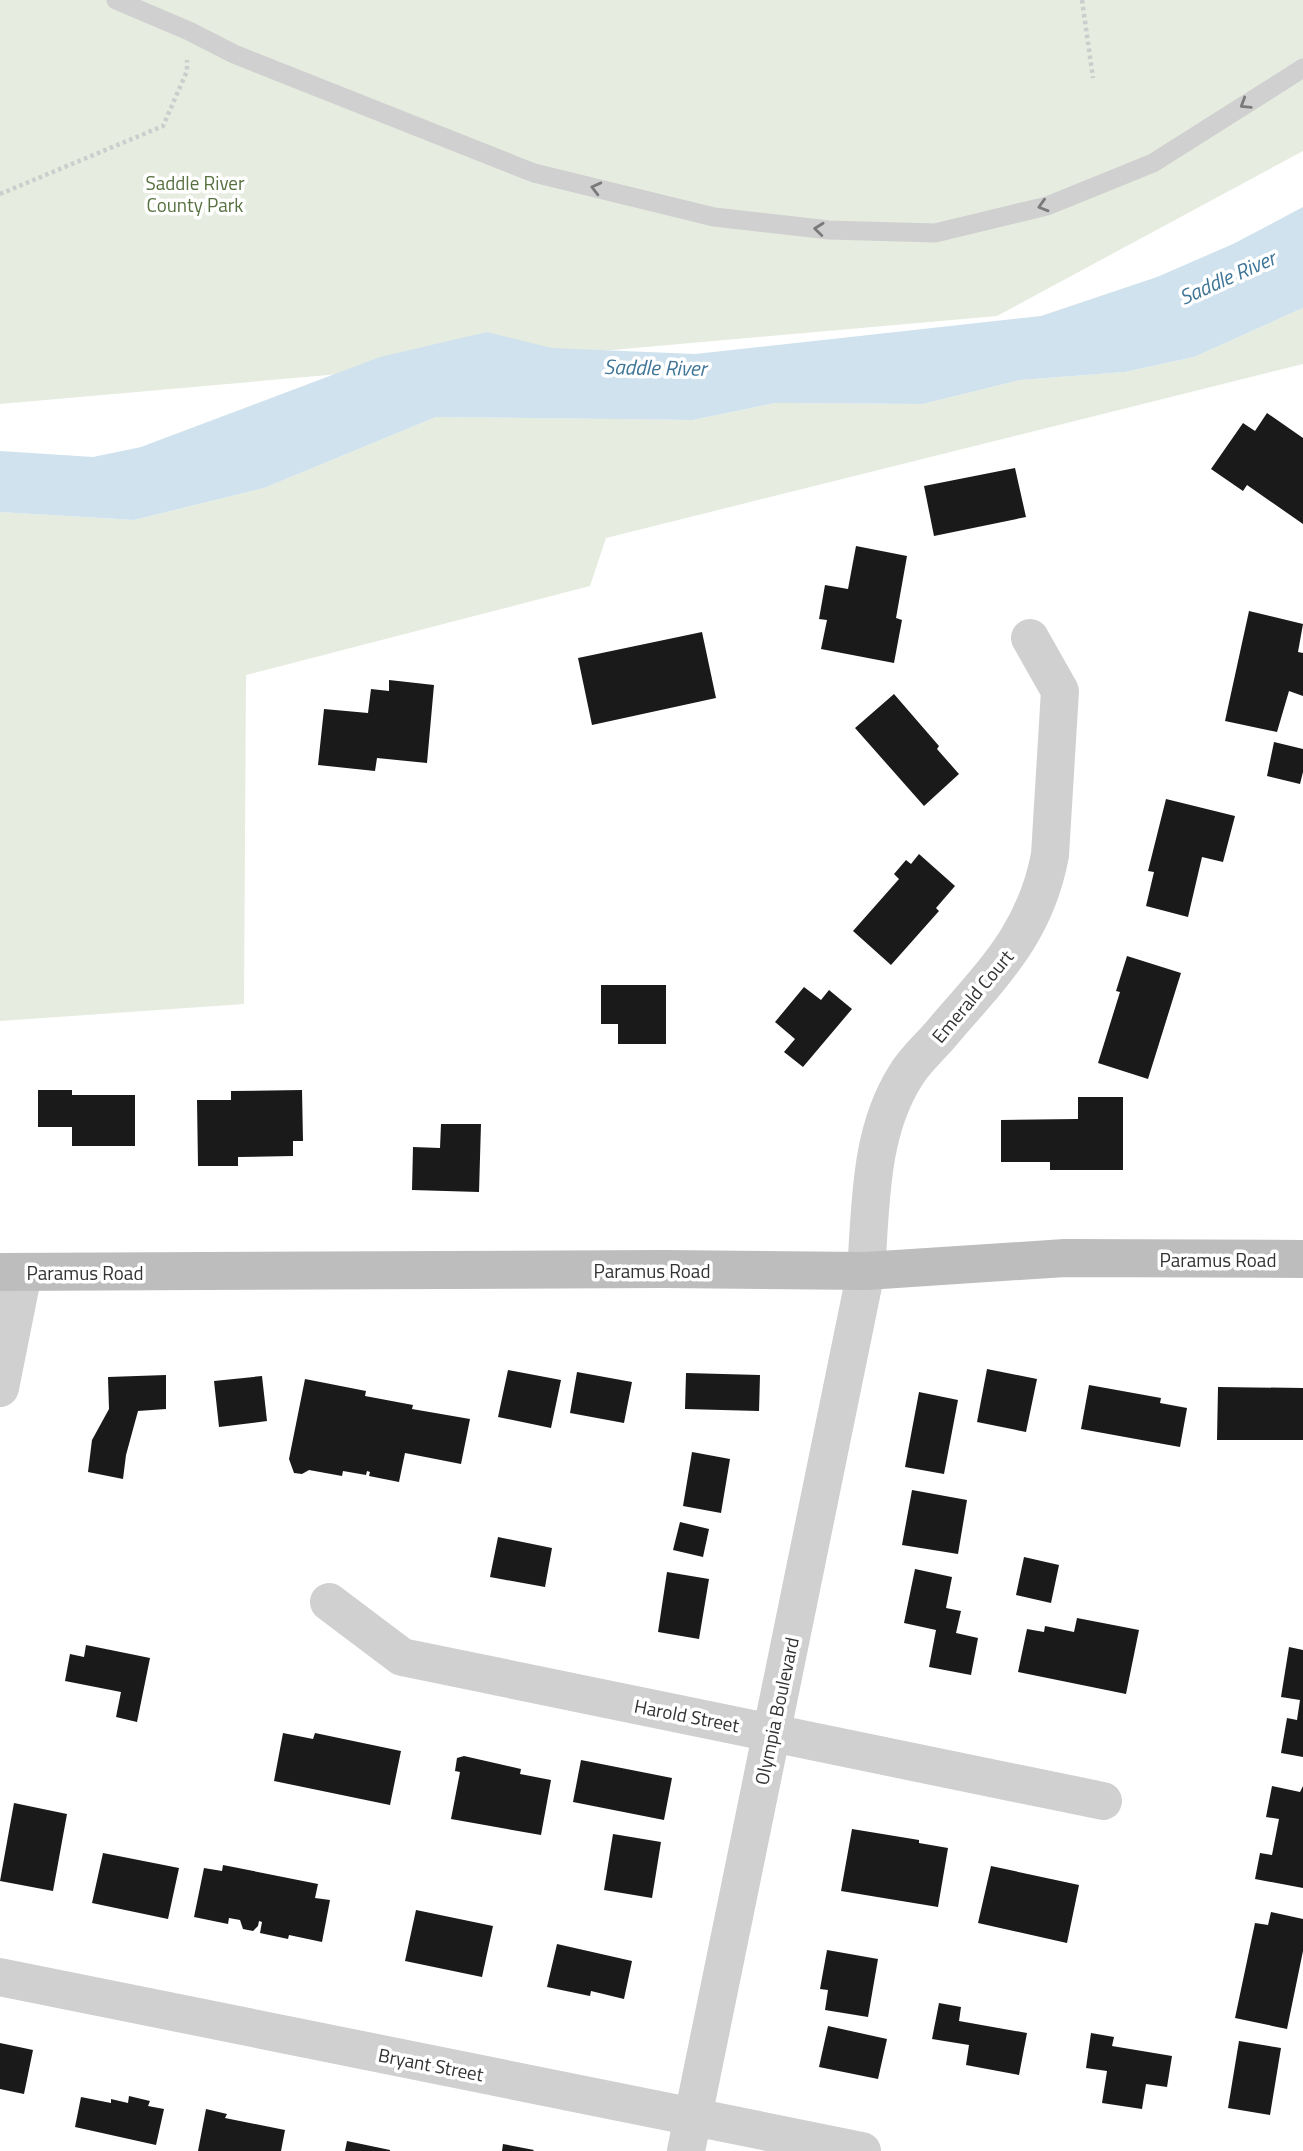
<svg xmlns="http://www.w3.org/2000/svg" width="1303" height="2151" viewBox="0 0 1303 2151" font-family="'Titillium Web',sans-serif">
<rect width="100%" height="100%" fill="#fff"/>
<!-- green -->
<path fill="#e6ecdf" d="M0,0H1303V151L997,316L0,404Z
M1303,308V364L606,538L590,586L246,675L244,1004L0,1021V512L134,520L264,488L436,417L693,420L775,403L923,404L1020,380L1125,372L1194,357Z"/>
<!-- water -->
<path fill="#cfe2ee" d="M1303,207V308L1194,357L1125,372L1020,380L923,404L775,403L693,420L436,417L264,488L134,520L0,512V451L93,457L141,447L380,357L487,332L552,348L695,354L1041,316L1157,277L1233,244Z"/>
<!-- building -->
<path fill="#1a1a1a" d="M1267,413L1303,438V524L1247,485L1243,491L1211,469L1243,423L1255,431Z
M1015,468L1026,517L934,536L924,486Z
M856,546L907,556L896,618L902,620L894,663L821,649L827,620L819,619L825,585L848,589Z
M1249,611L1303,624L1298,652L1303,653V696L1289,691L1277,732L1225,721Z
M702,632L716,698L592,725L578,658Z
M389,680L434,685L427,763L377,758L375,771L318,765L324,709L368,713L371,689L389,691Z
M894,694L939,746L937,749L959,774L924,806L855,728Z
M1274,742L1303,749V772L1300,784L1267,776Z
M1166,799L1235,816L1223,862L1202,857L1188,917L1146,906L1154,872L1148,871Z
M919,854L955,886L936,908L939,911L891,965L853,931L899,879L894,874L906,860L911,864Z
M1127,956L1181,973L1148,1079L1098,1063L1120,992L1116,991Z
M601,985H666V1044H618V1024H601Z
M804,987L821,1000L829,990L852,1009L803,1067L784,1052L795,1039L775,1022Z
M38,1090H72V1095H135V1146H72V1127H38Z
M302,1090L303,1141H293V1156L238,1157V1166H198L197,1100H231V1091Z
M1078,1097H1123V1170H1050V1162H1001V1120L1078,1119Z
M441,1124H481L479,1192L412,1190L413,1147L440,1148Z
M987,1369L1037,1379L1026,1432L977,1422Z
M508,1370L561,1380L551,1428L498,1417Z
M577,1372L632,1382L624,1423L570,1413Z
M686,1373L760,1375L759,1411L685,1409Z
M166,1375V1409L138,1411L126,1455L123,1479L88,1472L92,1440L109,1409L108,1377Z
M262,1376L267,1421L219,1427L214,1381Z
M305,1379L366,1391L365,1396L413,1405L412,1409L470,1419L461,1464L405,1453L399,1482L369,1476L370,1472L367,1471L366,1475L343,1471L342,1476L309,1470L302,1474L294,1473L289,1459Z
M1089,1385L1161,1398L1160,1403L1187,1408L1180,1447L1081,1429Z
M1218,1387L1303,1388V1440H1217Z
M919,1392L958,1400L944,1474L905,1467Z
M692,1452L730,1459L721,1513L683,1506Z
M912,1490L967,1500L958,1554L902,1545Z
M680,1522L709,1529L703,1557L673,1550Z
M498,1537L552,1548L545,1587L490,1577Z
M1024,1557L1059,1565L1051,1603L1016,1595Z
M915,1569L952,1577L946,1608L961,1611L956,1633L978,1638L971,1675L929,1667L936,1630L904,1623Z
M667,1572L709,1579L699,1639L658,1632Z
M1077,1618L1139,1630L1126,1694L1018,1672L1027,1629L1044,1632L1045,1626L1074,1632Z
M86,1645L150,1658L137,1722L116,1717L121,1692L65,1681L70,1654L84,1657Z
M1289,1647L1303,1650V1757L1281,1753L1287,1718L1297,1720L1300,1700L1281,1697Z
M283,1733L313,1739L315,1733L401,1751L390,1805L274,1781Z
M464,1756L521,1769L520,1774L551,1780L541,1835L451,1819L460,1772L455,1771L457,1758Z
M581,1760L672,1778L664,1820L573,1802Z
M1272,1786L1300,1792L1303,1786V1888L1255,1879L1260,1853L1272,1855L1279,1819L1266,1817Z
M14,1803L67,1814L53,1891L0,1881Z
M852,1829L919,1840V1843L948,1848L938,1907L841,1891Z
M613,1834L661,1842L652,1898L604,1890Z
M103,1853L179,1868L168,1919L92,1903Z
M223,1865L318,1884L315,1898L330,1900L322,1942L289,1935L288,1939L260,1933L262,1922L259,1921L258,1926L253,1931L243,1929L240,1920L229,1918L228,1924L194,1917L204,1868L222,1871Z
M991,1866L1079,1885L1067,1943L978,1923Z
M416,1910L493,1926L482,1977L405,1961Z
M1271,1912L1303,1919V1951L1287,2029L1235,2018L1255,1923L1268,1925Z
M557,1944L632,1961L624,1999L591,1991L590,1996L547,1987Z
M827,1950L878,1959L868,2017L825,2010L828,1990L820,1989Z
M939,2003L961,2007L959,2021L1027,2033L1019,2075L966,2065L969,2045L932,2039Z
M828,2026L887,2039L878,2079L819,2067Z
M1091,2033L1114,2037L1112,2046L1172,2056L1167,2087L1146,2084L1142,2109L1102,2103L1107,2071L1086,2068Z
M1239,2041L1281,2048L1270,2115L1228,2108Z
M0,2043L33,2050L24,2094L0,2089Z
M129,2096L150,2101L148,2106L164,2109L156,2145L75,2127L81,2097L111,2103V2099L128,2103Z
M206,2109L227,2114L225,2118L285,2130L281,2151H198Z
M347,2141L390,2150V2151H345Z
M503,2144L534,2150L533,2151H502Z"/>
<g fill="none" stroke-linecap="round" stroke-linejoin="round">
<!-- path -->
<path stroke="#cdcdcd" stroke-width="4.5" stroke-dasharray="3.5 3.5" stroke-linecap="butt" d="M1082,0L1093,78
M0,194L163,126L187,71V60"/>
<!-- service -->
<path stroke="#d0d0d0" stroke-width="19" d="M116,0L189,31L234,54L534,173L714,217L829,230L935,233L1047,206L1153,163L1303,68"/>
<!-- minor -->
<path stroke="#d0d0d0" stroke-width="38" d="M0,1388L23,1273
M329,1602L402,1657L1103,1801
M0,1977L862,2151
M686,2151L866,1271C871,1205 869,1133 906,1075C915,1060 930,1047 941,1034C991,975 1035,935 1050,855L1060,691L1030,638"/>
<!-- secondary -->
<path stroke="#bdbdbd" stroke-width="38" d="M0,1272L664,1269L866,1271L1065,1258L1303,1259"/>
</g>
<!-- one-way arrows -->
<defs><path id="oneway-chevron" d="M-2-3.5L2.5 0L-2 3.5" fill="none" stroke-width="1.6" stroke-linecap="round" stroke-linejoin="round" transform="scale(1.75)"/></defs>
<g stroke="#7a7a7a">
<use href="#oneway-chevron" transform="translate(1245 104) rotate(148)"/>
<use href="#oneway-chevron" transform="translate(596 188) rotate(-166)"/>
<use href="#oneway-chevron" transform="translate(1043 206) rotate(163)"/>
<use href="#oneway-chevron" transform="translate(819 229) rotate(-174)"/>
</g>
<g text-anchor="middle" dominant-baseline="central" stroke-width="7" stroke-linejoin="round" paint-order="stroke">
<!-- park labels -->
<g font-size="19" fill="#56703f" stroke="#fff">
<text x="195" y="182">Saddle River<tspan x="195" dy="22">County Park</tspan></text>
</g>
<!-- street labels -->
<g font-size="19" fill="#333" stroke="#fff">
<text transform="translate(972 996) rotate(-50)">Emerald Court</text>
<text x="1218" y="1259">Paramus Road</text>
<text x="652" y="1270">Paramus Road</text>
<text x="85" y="1272">Paramus Road</text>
<text transform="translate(776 1711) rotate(-78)">Olympia Boulevard</text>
<text transform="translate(687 1715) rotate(11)">Harold Street</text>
<text transform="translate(431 2064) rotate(11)">Bryant Street</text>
</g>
<!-- water labels -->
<g font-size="21" font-style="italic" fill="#3f7597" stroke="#fff">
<text transform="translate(1227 277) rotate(-24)">Saddle River</text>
<text transform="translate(655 367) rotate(1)">Saddle River</text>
</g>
</g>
</svg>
